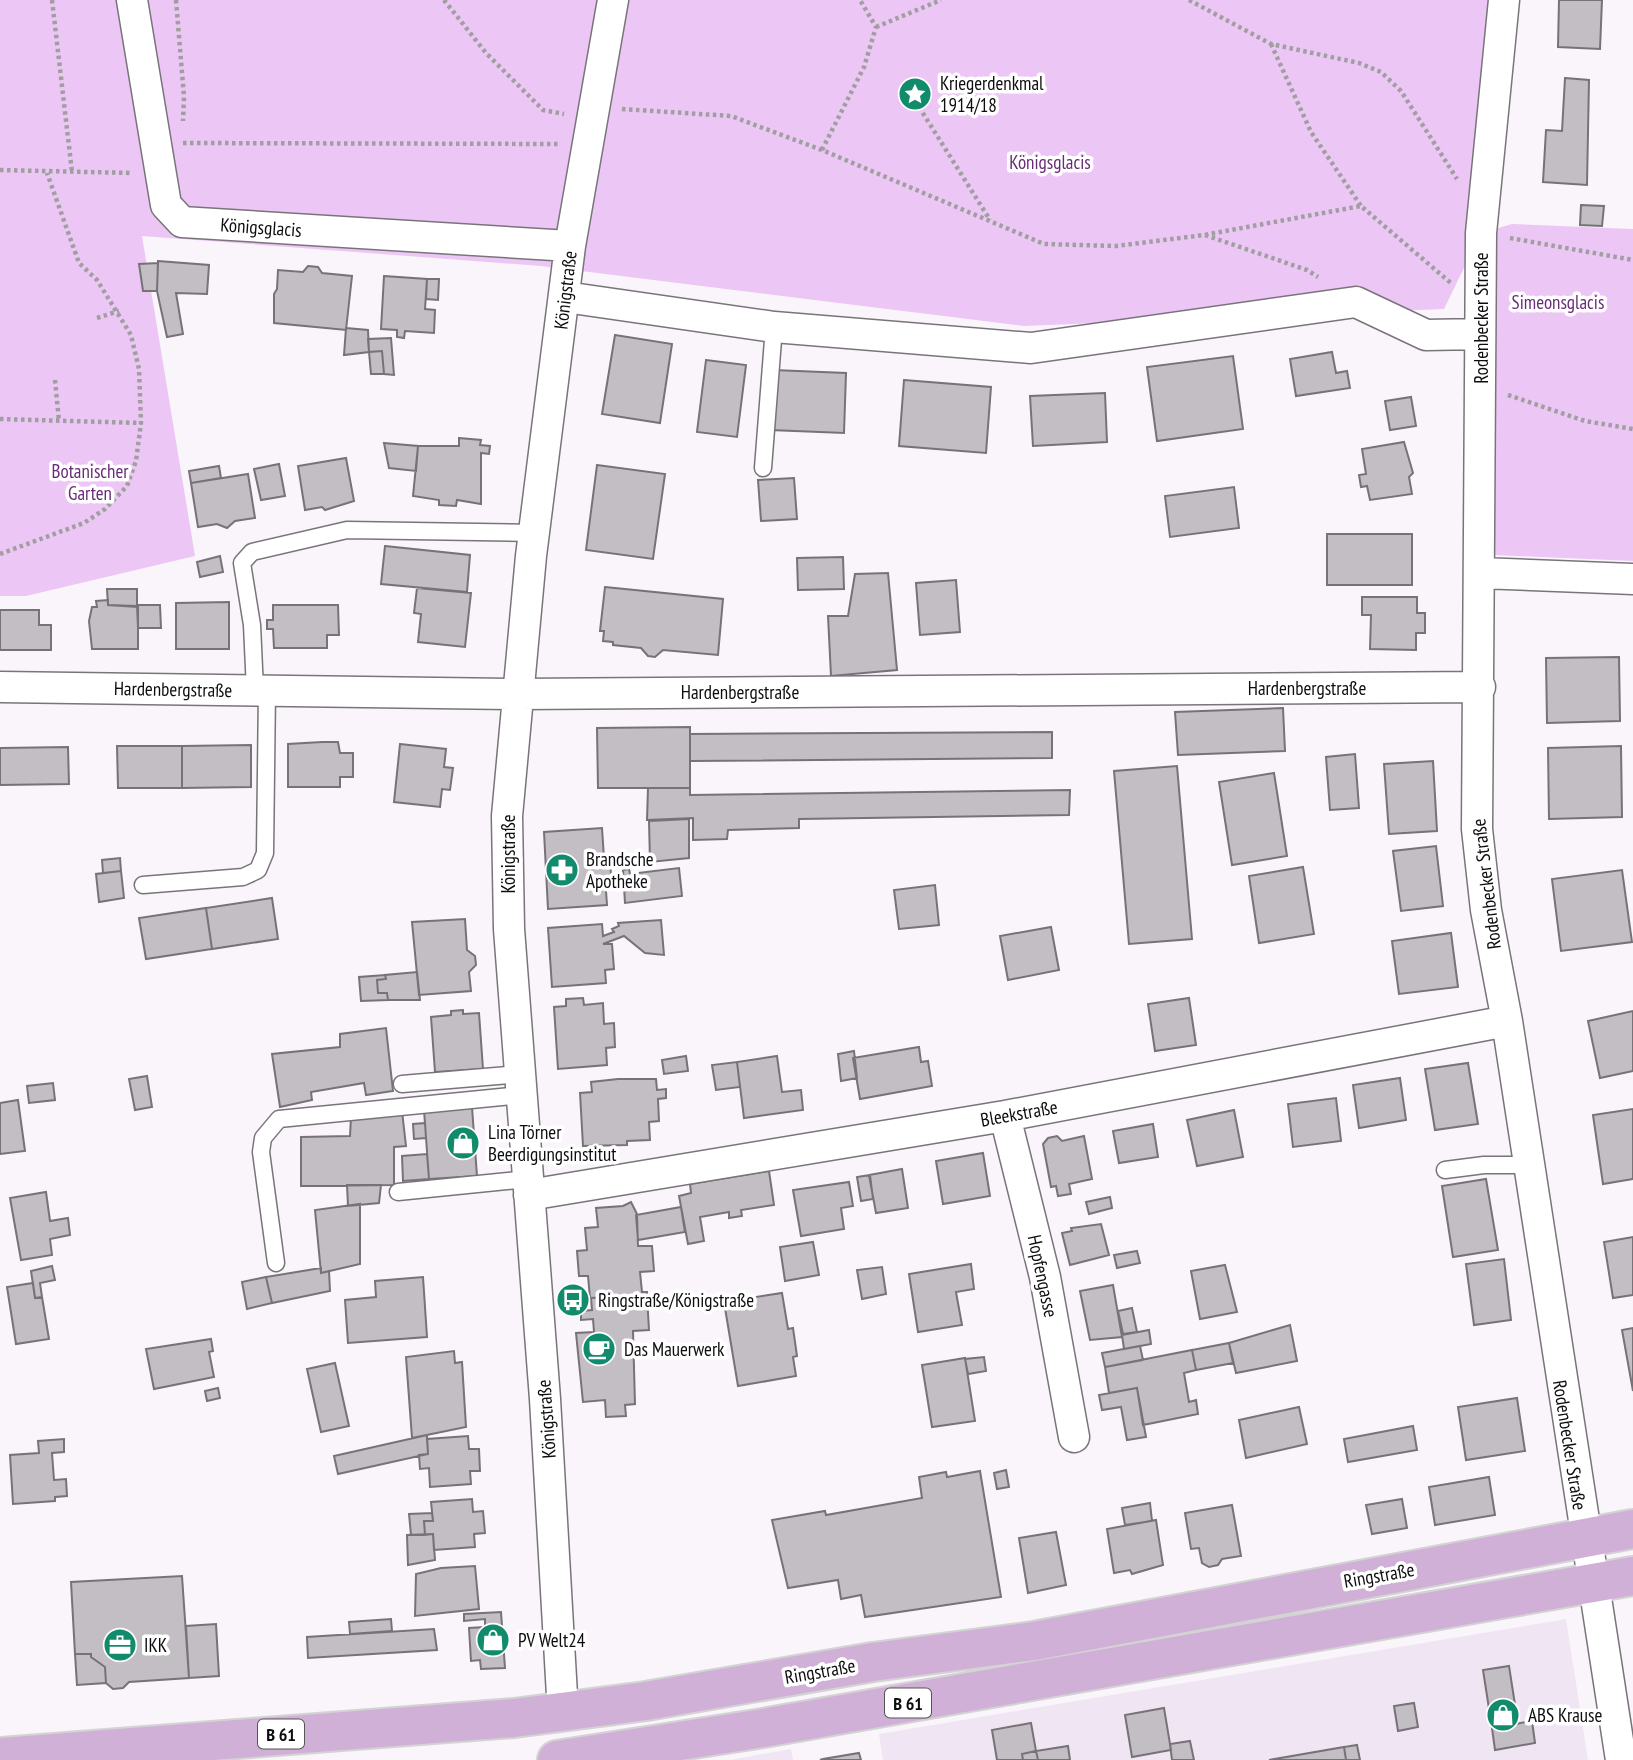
<svg xmlns="http://www.w3.org/2000/svg" width="1633" height="1760" viewBox="0 0 1633 1760" font-family="'PT Sans Narrow',sans-serif">
<rect width="100%" height="100%" fill="#faf5fb"/>
<!-- built -->
<path fill="#f0e6f3" d="M1566,1619L1588,1760H883L879,1734Z
M791,1749L793,1760H730Z"/>
<!-- green -->
<path fill="#ecc7f5" d="M0,0H1497L1481,233L1512,224L1633,229V561L1492,555L1480,235L1444,309L1024,326L541,266L142,236L195,556L26,596H0Z"/>
<!-- building -->
<path fill="#c3bec4" stroke="#777278" stroke-width="2" d="M1559,0H1602L1600,49L1558,47Z
M1565,78L1589,80L1587,185L1543,182L1546,130L1562,131Z
M1581,205L1604,206L1602,226L1580,225Z
M158,261L209,265L207,294L176,293L183,334L167,337L157,291Z
M158,263L157,291H143L139,264Z
M308,266L318,267L322,273L352,276L346,330L274,323V294L277,289L278,270L303,272Z
M384,276L427,279L425,309L435,310L434,333L405,331L404,338L397,337V330L381,329Z
M427,279H439L438,300L426,299Z
M346,328L368,330L369,352L344,355Z
M615,335L672,344L660,423L602,414Z
M391,338L394,375L384,374L382,351L369,352L368,339Z
M382,351L384,374H371L369,352Z
M1332,352L1336,373L1347,371L1350,388L1296,396L1290,359Z
M1233,356L1243,429L1157,441L1147,367Z
M706,360L746,365L737,437L697,432Z
M773,370L846,373L844,433L770,430Z
M904,380L991,387L986,453L899,446Z
M1105,393L1107,442L1033,446L1030,396Z
M1411,397L1416,426L1390,430L1385,401Z
M459,438L481,440L480,445L490,446L489,454L481,453V504L457,500L456,506L439,505V500L413,496L418,446H459Z
M1404,442L1413,473L1409,477L1412,494L1370,500L1367,486L1361,487L1359,475L1366,474L1362,449Z
M384,443L418,446L416,471L389,468Z
M346,458L354,501L325,510L322,507L305,510L298,466Z
M279,464L285,496L261,500L254,469Z
M597,465L665,474L653,559L586,550Z
M219,466L221,478L191,483L189,471Z
M248,474L255,518L235,521L227,528L217,524L198,527L191,483Z
M794,478L797,519L761,521L758,480Z
M1234,487L1239,528L1170,537L1165,496Z
M1327,534H1412V585H1327Z
M385,546L470,555L467,592L381,584Z
M220,556L223,572L200,577L197,562Z
M843,557L844,589L798,590L797,558Z
M888,573L897,670L831,676L828,616H848L855,574Z
M956,580L960,632L920,635L916,583Z
M605,587L723,599L718,655L663,650L655,657L648,656L641,648L613,645V642L603,641L604,631H600Z
M417,588L471,593L465,647L418,642L421,614L414,613Z
M107,589H137V606L108,605Z
M1362,597H1417V613H1425V633H1416V650L1370,649L1371,615H1362Z
M108,600V605L138,607V649H92L89,621L92,607H97L96,601Z
M229,602V649H176V603Z
M137,605H160L161,628H138Z
M273,605H338L339,635H327V648H274L273,629H267V620H273Z
M0,610H39V625H51V650H0Z
M1619,657L1620,721L1547,723L1546,658Z
M1283,708L1285,751L1178,755L1175,712Z
M690,727V788H598L597,728Z
M1052,732V758L690,761V734Z
M322,742H338L340,753H353V777H340V787H288V744Z
M400,744L446,749L444,767L453,768L450,790L442,789L440,807L394,802Z
M251,745V787L182,788V746Z
M117,746H182V788H118Z
M1621,746L1622,817L1549,819L1548,748Z
M68,747L69,784L0,785V748Z
M1355,754L1359,808L1330,810L1326,757Z
M1433,761L1437,831L1389,834L1384,764Z
M1177,766L1192,939L1129,944L1114,771Z
M1274,773L1287,856L1232,865L1219,782Z
M648,788H690V795L1070,790L1069,815L799,819V828L728,830L727,839L693,840V818L647,820Z
M689,819V858L650,862L649,821Z
M602,828L604,858L610,857L611,876L605,877L607,905L548,909L544,832Z
M1436,846L1443,906L1401,911L1393,851Z
M120,858L121,871L103,873L102,860Z
M1303,867L1314,934L1259,943L1249,876Z
M679,868L682,896L625,903L623,870L629,869L630,874Z
M1622,870L1632,942L1561,951L1552,879Z
M121,871L124,898L99,902L96,874Z
M935,885L939,925L899,929L894,890Z
M272,898L278,939L212,949L206,908Z
M206,908L212,949L146,959L139,918Z
M465,919L467,950L475,956L476,965L469,972L471,991L419,995L412,922Z
M661,920L664,955L645,953L624,936L603,944H612L614,969L605,970L606,983L552,987L548,928L602,924L603,936L614,932L612,929L619,926L618,923Z
M1051,927L1059,970L1008,980L1000,936Z
M1451,933L1458,987L1399,994L1392,941Z
M417,972L420,1000H388L387,993H378L377,980L386,979L385,975Z
M385,975L386,979L377,980L378,993H387L388,1000L361,1001L359,977Z
M583,998L584,1005L603,1003L604,1024L614,1023L615,1047L606,1048L607,1065L558,1069L554,1007L566,1006V999Z
M1189,998L1196,1045L1155,1051L1148,1004Z
M463,1010V1014L479,1013L483,1069L435,1072L431,1017L451,1015V1011Z
M1633,1011V1071L1600,1078L1588,1021Z
M386,1028L393,1091L366,1095L364,1083L311,1092L312,1100L280,1107L272,1054L340,1047V1034Z
M919,1047L921,1062L928,1061L932,1086L860,1099L853,1058Z
M854,1051L857,1078L841,1081L838,1054Z
M686,1056L688,1071L664,1074L662,1060Z
M777,1056L782,1092L801,1090L803,1110L744,1118L737,1062Z
M737,1062L740,1087L716,1090L712,1065Z
M1468,1063L1478,1124L1435,1130L1425,1069Z
M147,1076L152,1107L135,1110L129,1079Z
M1400,1078L1406,1120L1359,1128L1353,1085Z
M618,1079H656L657,1090L666,1089V1098L658,1099L659,1121L649,1122L650,1140L627,1141V1145L583,1146L580,1093L592,1092L591,1082Z
M53,1083L55,1100L29,1103L27,1086Z
M1336,1098L1341,1141L1293,1147L1288,1104Z
M18,1100L25,1151L0,1154V1103Z
M472,1107L477,1176L429,1179L424,1110Z
M1633,1109V1179L1603,1184L1593,1115Z
M1234,1110L1243,1157L1197,1166L1187,1120Z
M402,1111L406,1146L394,1147V1185L301,1186V1137L350,1136L351,1117Z
M425,1123L426,1138L414,1139L413,1124Z
M1153,1124L1158,1157L1119,1163L1113,1131Z
M1057,1136L1062,1141L1084,1136L1092,1179L1069,1184L1071,1194L1058,1196L1056,1186L1051,1187L1043,1144L1048,1138Z
M983,1153L990,1196L943,1204L936,1161Z
M427,1154L429,1179L403,1181L402,1156Z
M902,1169L908,1208L876,1213L869,1175Z
M769,1171L774,1205L741,1210L742,1216L729,1218V1212L700,1217L704,1241L688,1244L679,1196L691,1193L690,1184Z
M870,1175L873,1199L861,1201L857,1177Z
M1486,1179L1498,1250L1453,1257L1442,1186Z
M849,1182L853,1206L841,1208L844,1229L801,1236L793,1190Z
M347,1185H381L379,1203L348,1206Z
M46,1192L50,1221L68,1218L70,1235L50,1239L52,1255L21,1260L10,1198Z
M1110,1197L1112,1208L1089,1214L1086,1202Z
M631,1202L637,1214L638,1246H652L654,1271L640,1272L642,1292H647V1295L590,1298L588,1276H579L577,1251L587,1250L585,1228L598,1227L596,1208L623,1206Z
M360,1204V1264L321,1273L315,1210Z
M681,1207L685,1232L638,1240L636,1215Z
M1101,1224L1109,1255L1070,1265L1062,1233L1072,1231L1071,1228Z
M1633,1237V1295L1613,1298L1604,1242Z
M813,1242L819,1275L785,1281L780,1247Z
M1137,1251L1140,1263L1117,1268L1114,1255Z
M1504,1259L1511,1320L1474,1325L1466,1264Z
M971,1264L974,1289L956,1292L962,1325L918,1332L909,1274Z
M1225,1265L1237,1312L1200,1319L1191,1271Z
M52,1266L55,1280L40,1283L42,1297L35,1298L31,1271Z
M882,1267L886,1294L862,1299L857,1270Z
M321,1268V1273L329,1271L330,1291L272,1303L266,1277Z
M266,1277L272,1303L247,1309L242,1282Z
M423,1277L427,1337L348,1343L345,1300L376,1297L375,1281Z
M33,1283L35,1298L42,1297L49,1339L16,1344L7,1287Z
M1113,1285L1122,1337L1090,1340L1080,1291Z
M782,1293L788,1329L793,1328L797,1356L793,1357L796,1376L738,1386L724,1302Z
M647,1295L649,1330L633,1331L635,1404L625,1405L626,1416L606,1417L605,1400L583,1402L576,1333L594,1332L593,1319L581,1320V1311L592,1310L591,1298Z
M1132,1308L1137,1332L1123,1334L1118,1311Z
M1290,1325L1297,1361L1236,1373L1229,1343Z
M1633,1328V1391L1622,1330Z
M1149,1330L1151,1344L1124,1349L1122,1335Z
M211,1339L213,1351L209,1352L214,1377L154,1389L146,1349Z
M1229,1343L1233,1363L1196,1370L1192,1350Z
M1140,1346L1143,1360L1105,1367L1102,1353Z
M1192,1350L1196,1370L1184,1373L1189,1402L1196,1400L1198,1414L1143,1425L1137,1388L1109,1393L1105,1367Z
M454,1351L455,1363L462,1362L466,1427L412,1438L406,1357Z
M984,1357L986,1371L968,1374L965,1359Z
M965,1358L975,1421L932,1427L922,1365Z
M335,1363L349,1426L321,1432L307,1369Z
M218,1388L220,1398L207,1401L205,1391Z
M1137,1388L1146,1437L1127,1440L1121,1407L1102,1410L1099,1395Z
M1517,1398L1525,1451L1466,1460L1458,1407Z
M1299,1407L1307,1444L1246,1458L1239,1420Z
M1413,1426L1417,1450L1348,1462L1344,1439Z
M427,1435L428,1454L338,1474L334,1456Z
M468,1436L469,1449H479L480,1471H470L471,1484L430,1487L429,1468L420,1469L419,1455L428,1454L427,1439Z
M64,1439V1452L52,1453L54,1480L66,1479L67,1496L55,1497V1501L13,1504L10,1455L39,1453L38,1441Z
M1006,1470L1009,1487L997,1489L994,1473Z
M980,1471L1001,1597L865,1617L861,1595L841,1599L838,1580L788,1588L772,1520L825,1511L826,1515L922,1498L919,1477L946,1472L947,1477Z
M1489,1477L1495,1515L1435,1525L1429,1487Z
M472,1499L473,1512L483,1511L485,1533L474,1534L475,1547L434,1550L433,1534L425,1535L424,1521H433L431,1502Z
M1402,1499L1407,1528L1372,1534L1366,1505Z
M1150,1503L1152,1521L1125,1525L1122,1508Z
M1232,1505L1241,1556L1222,1559L1218,1565L1209,1567L1202,1563L1199,1548L1191,1549L1185,1513Z
M432,1513L433,1521H424L425,1535H411L409,1514Z
M1156,1520L1163,1565L1132,1574L1130,1570L1114,1573L1107,1529Z
M1056,1532L1066,1585L1028,1593L1019,1538Z
M433,1534L435,1560L408,1565L407,1535Z
M475,1566L479,1609L415,1616L416,1574L441,1568Z
M182,1576L189,1678L129,1682L123,1688L113,1689L106,1683L105,1667L91,1657V1654H75L71,1582Z
M501,1612L505,1668L481,1669L480,1660L471,1661L469,1628L485,1627V1619L464,1621V1614Z
M391,1619L392,1631L350,1634L349,1622Z
M216,1624L219,1676L189,1678L186,1626Z
M434,1629L437,1650L308,1658L307,1637Z
M75,1654H91V1657L105,1667L106,1683L77,1685Z
M1509,1666L1518,1724L1492,1728L1483,1670Z
M1414,1703L1418,1727L1398,1731L1394,1706Z
M1164,1708L1171,1750L1132,1757L1125,1715Z
M1532,1721L1535,1743L1495,1750L1492,1728Z
M1031,1723L1036,1751L1022,1754L1023,1760H997L992,1730Z
M1190,1741L1194,1760H1172L1170,1744Z
M1357,1745L1360,1760H1346L1344,1747Z
M1068,1746L1070,1760H1038L1036,1751Z
M1344,1747L1346,1760H1269Z
M1036,1751L1038,1760H1023L1022,1754Z
M859,1753L861,1760H820L823,1759Z"/>
<g fill="none" stroke-linecap="round" stroke-linejoin="round">
<defs>
<path id="service" d="M763,468L774,327
M255,690L252,625L242,563L252,552L347,530L534,533
M143,885L243,877L258,870L265,853L267,690
M402,1084L520,1074
M1445,1170L1484,1165H1527
M398,1192L528,1179
M276,1263L261,1152L263,1138L279,1119L521,1095"/>
<path id="minor" d="M132,0L166,205L182,222L570,246
M1504,0L1481,233L1477,829L1486,910L1507,1021L1621,1760
M565,297L774,327L1031,348L1356,302L1426,335L1480,334
M1481,573L1633,579
M0,687L519,694L1480,687
M1005,1116L1045,1277L1074,1437
M529,1195L1005,1116L1507,1021
M563,1713L545,1399L509,929L507,816L531,556L570,246L613,0"/>
<path id="primary" d="M0,1757L514,1718L646,1701L873,1662L1034,1641L1633,1529
M557,1760L757,1729L1633,1576"/>
</defs>
<!-- service casing -->
<use href="#service" stroke="#79747a" stroke-width="19"/>
<!-- minor casing -->
<use href="#minor" stroke="#79747a" stroke-width="33"/>
<!-- primary casing -->
<use href="#primary" stroke="#d3d3d4" stroke-width="42"/>
<!-- path -->
<path stroke="#a19ea2" stroke-width="4.5" stroke-dasharray="3.5 3.5" stroke-linecap="butt" d="M52,0L72,172
M176,0L184,97L183,121
M444,0L486,53L543,110L564,114
M1189,0L1271,44L1359,63L1381,72L1401,91L1457,179
M876,27L941,0
M1271,44L1311,132L1361,206
M919,107L990,220
M622,109L731,116L822,150L1044,244L1116,246L1204,235L1361,206L1452,284
M183,143L559,144
M822,150L864,67L876,27L860,0
M0,170L132,173
M1205,235L1307,270L1318,277
M1510,238L1633,260
M97,318L119,311
M55,380L59,421
M1508,395L1585,421L1633,429
M0,419L141,423
M0,554L84,523L105,509L127,486L136,461L141,423L139,369L131,335L97,280L79,263L47,173"/>
<!-- service -->
<use href="#service" stroke="#fff" stroke-width="16"/>
<!-- minor -->
<use href="#minor" stroke="#fff" stroke-width="30"/>
<!-- primary -->
<use href="#primary" stroke="#d1b0d8" stroke-width="38"/>
</g>
<!-- icons -->
<defs>
<symbol id="sight-disc" viewBox="-11 -11 22 22"><circle r="9.5" fill="#128a6c" stroke="#fff"/><path d="M0-6L1.8-2.2L6-1.7L2.9 1.2L3.7 5.4L0 3.3L-3.7 5.4L-2.9 1.2L-6-1.7L-1.8-2.2Z" fill="#fff"/></symbol>
<symbol id="pharmacy-disc" viewBox="-11 -11 22 22"><circle r="9.5" fill="#128a6c" stroke="#fff"/><path d="M-2-6h4v4h4v4h-4v4h-4v-4h-4v-4h4Z" fill="#fff"/></symbol>
<symbol id="shop-disc" viewBox="-11 -11 22 22"><circle r="9.5" fill="#128a6c" stroke="#fff"/><path d="M-5-2.5h2.3a2.7 3.5 0 0 1 5.4 0H5L5.5 6h-11ZM-1.5-2.5h3a1.5 2.3 0 0 0-3 0Z" fill="#fff"/></symbol>
<symbol id="bus-disc" viewBox="-11 -11 22 22"><circle r="9.5" fill="#128a6c" stroke="#fff"/><path d="M-5-6H5V4H4V6H2V4H-2V6H-4V4H-5ZM-3.5-4V0h7V-4ZM-3.5 1.2v1.5H-2V1.2ZM2 1.2v1.5H3.5V1.2Z" fill="#fff"/></symbol>
<symbol id="cafe-disc" viewBox="-11 -11 22 22"><circle r="9.5" fill="#128a6c" stroke="#fff"/><path d="M-5.5-4.5H6V0H3Q3 3.5 0 3.5H-2.5Q-5.5 3.5-5.5 0ZM3-3.2v2h1.7v-2ZM-6 4.5H4V6H-6Z" fill="#fff"/></symbol>
<symbol id="office-disc" viewBox="-11 -11 22 22"><circle r="9.5" fill="#128a6c" stroke="#fff"/><path d="M-6-3h4V-5.5h4V-3h4V5H-6ZM-1-4.5V-3h2v-1.5ZM-6 0V1H6V0Z" fill="#fff"/></symbol>
</defs>
<g fill-rule="evenodd">
<use href="#sight-disc" x="896" y="75" width="38" height="38"/>
<use href="#pharmacy-disc" x="543" y="851" width="38" height="38"/>
<use href="#shop-disc" x="444" y="1124" width="38" height="38"/>
<use href="#bus-disc" x="554" y="1281" width="38" height="38"/>
<use href="#cafe-disc" x="580" y="1330" width="38" height="38"/>
<use href="#shop-disc" x="474" y="1621" width="38" height="38"/>
<use href="#office-disc" x="101" y="1626" width="38" height="38"/>
<use href="#shop-disc" x="1484" y="1696" width="38" height="38"/>
</g>
<g text-anchor="middle" dominant-baseline="central" stroke-width="7" stroke-linejoin="round" paint-order="stroke">
<!-- shield labels -->
<g fill="#fff" stroke="#565556" stroke-width="2">
<rect x="885" y="1688.5" width="46" height="29" rx="5"/>
<rect x="258" y="1719.5" width="46" height="29" rx="5"/>
</g>
<g font-size="18" font-weight="bold" fill="#0d0c0e">
<text x="908" y="1703">B 61</text>
<text x="281" y="1734">B 61</text>
</g>
<!-- poi labels -->
<g font-size="19" fill="#0d0c0e" stroke="#fff" text-anchor="start">
<text x="940" y="83">Kriegerdenkmal<tspan x="940" dy="22">1914/18</tspan></text>
<text x="586" y="859">Brandsche<tspan x="586" dy="22">Apotheke</tspan></text>
<text x="488" y="1132">Lina Törner<tspan x="488" dy="22">Beerdigungsinstitut</tspan></text>
<text x="598" y="1300">Ringstraße/Königstraße</text>
<text x="624" y="1349">Das Mauerwerk</text>
<text x="518" y="1640">PV Welt24</text>
<text x="144" y="1645">IKK</text>
<text x="1528" y="1715">ABS Krause</text>
</g>
<!-- park labels -->
<g font-size="19" fill="#682c75" stroke="#fff">
<text x="1050" y="162">Königsglacis</text>
<text x="1558" y="302">Simeonsglacis</text>
<text x="90" y="471">Botanischer<tspan x="90" dy="22">Garten</tspan></text>
</g>
<!-- street labels -->
<g font-size="19" fill="#0d0c0e" stroke="#fff">
<text transform="translate(261 227) rotate(4)">Königsglacis</text>
<text transform="translate(565 290) rotate(-83)">Königstraße</text>
<text transform="translate(1481 318) rotate(-90)">Rodenbecker Straße</text>
<text x="1307" y="688">Hardenbergstraße</text>
<text transform="translate(173 689) rotate(1)">Hardenbergstraße</text>
<text x="740" y="692">Hardenbergstraße</text>
<text transform="translate(508 854) rotate(-90)">Königstraße</text>
<text transform="translate(1486 884) rotate(-97)">Rodenbecker Straße</text>
<text transform="translate(1019 1113) rotate(-10)">Bleekstraße</text>
<text transform="translate(1043 1276) rotate(78)">Hopfengasse</text>
<text transform="translate(546 1419) rotate(-94)">Königstraße</text>
<text transform="translate(1570 1445) rotate(81)">Rodenbecker Straße</text>
<text transform="translate(1379 1575) rotate(-10)">Ringstraße</text>
<text transform="translate(820 1671) rotate(-10)">Ringstraße</text>
</g>
</g>
</svg>
